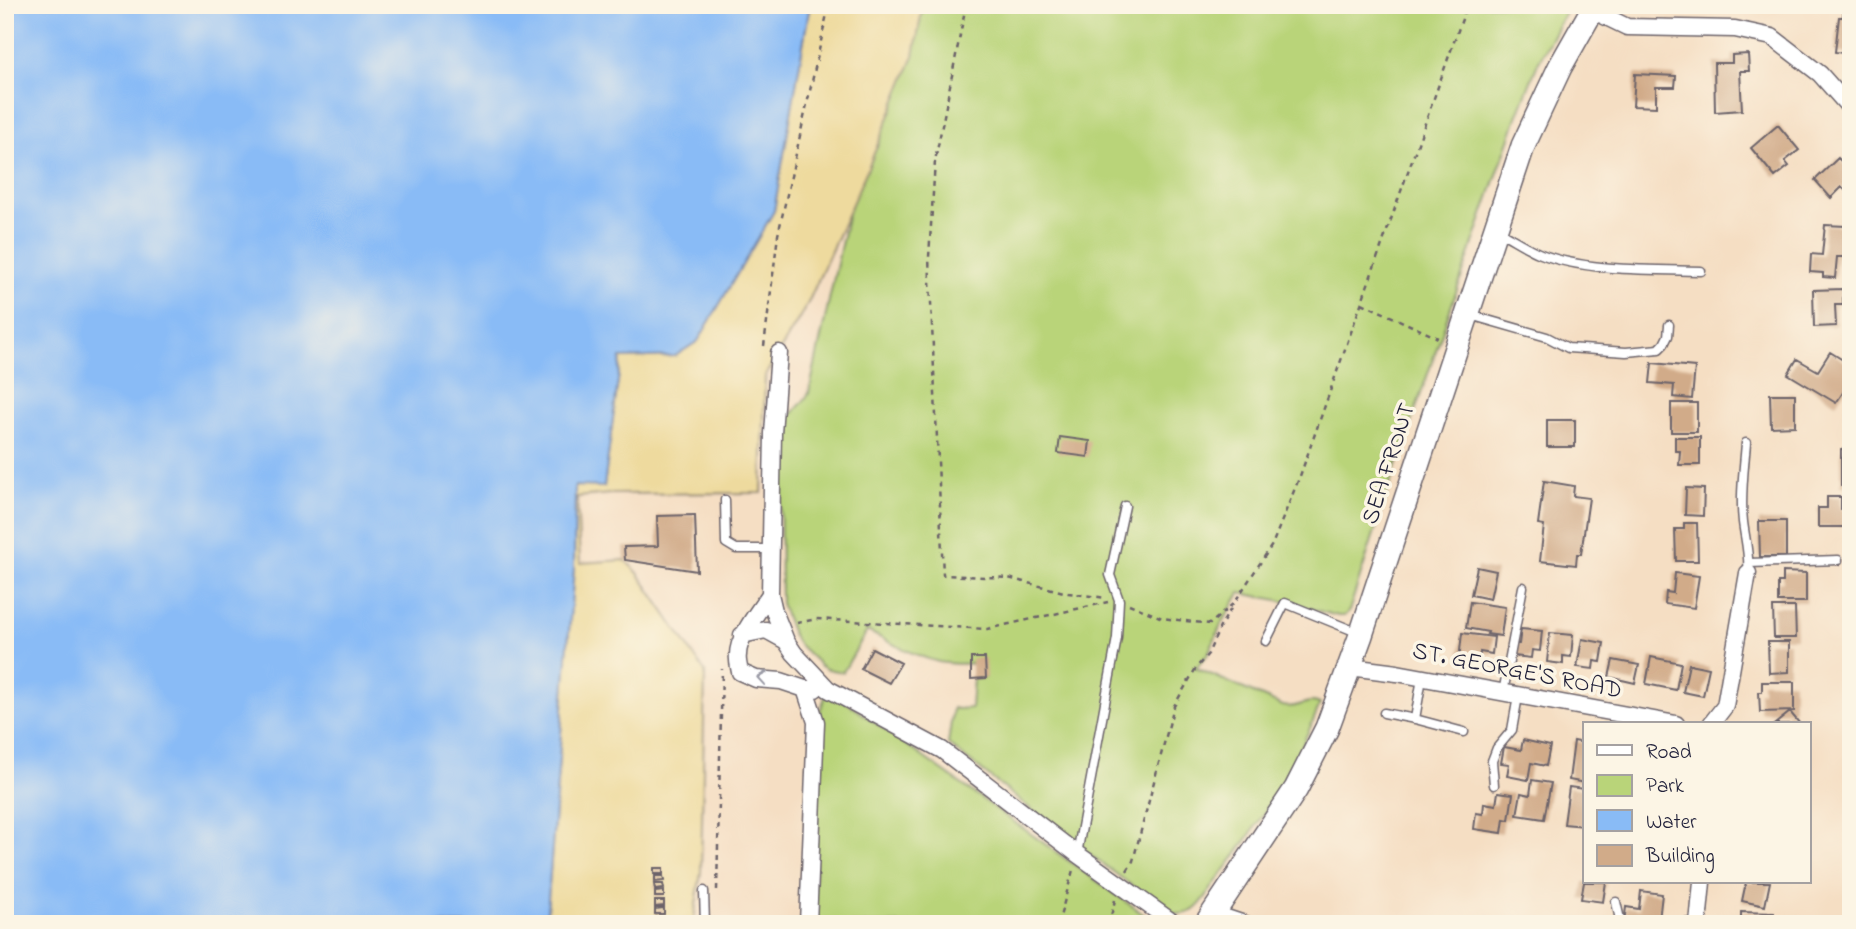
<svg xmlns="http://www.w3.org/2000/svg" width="1856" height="929" viewBox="0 0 1856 929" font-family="'Indie Flower',sans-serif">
<rect width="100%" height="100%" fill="#fcf5e5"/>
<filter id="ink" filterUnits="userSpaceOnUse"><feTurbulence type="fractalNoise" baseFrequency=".0143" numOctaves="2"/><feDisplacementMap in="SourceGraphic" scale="14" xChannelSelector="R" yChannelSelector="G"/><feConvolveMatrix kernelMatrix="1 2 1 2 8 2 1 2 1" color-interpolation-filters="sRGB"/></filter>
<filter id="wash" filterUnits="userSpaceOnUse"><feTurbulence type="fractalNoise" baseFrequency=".00686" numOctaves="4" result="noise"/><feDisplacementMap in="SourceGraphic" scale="28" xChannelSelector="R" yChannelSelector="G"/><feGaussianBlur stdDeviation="1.57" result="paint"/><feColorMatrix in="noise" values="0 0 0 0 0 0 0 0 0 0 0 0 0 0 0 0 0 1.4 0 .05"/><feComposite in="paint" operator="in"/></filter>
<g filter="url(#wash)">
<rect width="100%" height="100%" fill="#f5dec3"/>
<!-- green -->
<path fill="#b9d479" stroke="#6e7b5a" stroke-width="2" d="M893,5H1569L1538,63L1517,117L1398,460L1349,611L1344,616H1338L1278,600L1240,593L1220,627L1208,654L1196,668L1283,706C1299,710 1306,697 1320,704C1295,769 1258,827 1216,882C1209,891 1202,906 1192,911C1183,916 1175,914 1166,911L1065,836L948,744L953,708L957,709L971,708L973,679L984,678V663C969,664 954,665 939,662C914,656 890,642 867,631L843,672L826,669L820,665L797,643L792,634L781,603L780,432C787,416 801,407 809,393Z
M828,689L1157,924H814L816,722Z"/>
<!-- sand -->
<path fill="#eeda9e" stroke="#887e6c" stroke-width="2" d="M810,5H923L914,56L871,161L808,303L765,376L762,493L611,494L577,497L580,563L625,560L638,573L705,672L701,872L693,924H546L574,568L575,486H604L621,358L675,356L698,341L774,211Z"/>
<!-- water -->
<path fill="#89bbf6" stroke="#566e98" stroke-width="2" d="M5,5H810L774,211L698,341L675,356L621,358L604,487L575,486L574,568L546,924H5Z"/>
<g id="blocks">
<!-- building -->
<path fill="#d1ab89" d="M1844,9L1851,10V54L1835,52L1839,17H1843Z
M1748,54L1749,71H1740L1742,110L1715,112L1714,63H1732V55Z
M1635,74L1676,76L1675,87H1656V107L1633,106Z
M1778,125L1799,150L1785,161L1789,166L1775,177L1751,148Z
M1838,158L1851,171V196L1842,187L1831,198L1815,180Z
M1825,225L1846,226L1844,257H1837L1835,278L1823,277V273L1810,272L1811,254L1822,255Z
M1843,289V305H1835L1836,326L1814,327L1813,290Z
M1830,352L1851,365V391L1846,388L1836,403L1788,374L1797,359L1818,371Z
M1652,363L1695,367L1692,399L1673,397L1674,385L1650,383Z
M1770,394H1795V426L1771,427Z
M1671,403H1697V432H1671Z
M1547,420H1575V447H1547Z
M1060,437L1090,441L1088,457L1058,453Z
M1675,437H1700V465H1679L1680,451H1675Z
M1841,449H1851V486H1841Z
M1544,481L1574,486L1573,496L1589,498L1581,554H1577L1576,565L1540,561L1544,525L1538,524Z
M1686,488L1704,489L1703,516L1685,515Z
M1827,497H1841V509H1851V527H1818V508H1827Z
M695,515L697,571L625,560L624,547L658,546L657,516Z
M1759,521H1786V557H1760Z
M1684,523H1697L1698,561H1676L1675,529H1684Z
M1477,567L1496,571L1490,599L1471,595Z
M1783,572L1806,573V602H1778V582H1783Z
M1675,573L1699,576L1694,608L1665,604L1666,592L1673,593Z
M1470,602L1505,607L1501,636L1487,634L1488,632L1466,628Z
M1773,607H1795L1796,638H1774Z
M1521,629L1542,631L1540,651L1532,650L1531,658L1514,656L1515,644H1519Z
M1462,633L1494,637L1492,654L1480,652L1479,663L1459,660Z
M1550,633L1573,635L1571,657L1563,656V664L1547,662Z
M1582,639L1604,643L1601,662L1594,661L1593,669L1577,667Z
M1768,642H1789V672L1769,673Z
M872,648L901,663L889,683L861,669Z
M1651,657L1681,663L1676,690L1646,684Z
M971,658H985L986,678L971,679Z
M1613,660L1639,665L1635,683L1609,677Z
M1689,664L1709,668L1703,696L1683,692Z
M1762,682H1794V711L1760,712L1759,692H1762Z
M1790,712L1800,724H1775Z
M1523,740L1550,746L1546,766L1531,763L1528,780L1507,776L1509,764L1501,763L1504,747L1521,750Z
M1574,741L1585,743V783L1569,780Z
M1532,780L1551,783L1544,819L1517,815L1521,793L1530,795Z
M1569,787L1584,789L1582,803L1585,804V826L1564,824Z
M1498,792L1513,794L1509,820L1504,819L1502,833L1474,829L1476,813L1483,814L1484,803L1496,805Z
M654,868H663V874H654Z
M655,876H663L664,881L655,882Z
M1584,882H1606L1603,902L1581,899Z
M1746,882H1770L1765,906L1742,901Z
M654,884H663L664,889L655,890Z
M664,891V897H655V892Z
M1641,891L1662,894L1659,920L1649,919L1648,924H1624L1626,907L1639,909Z
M655,901H664V906L655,907Z
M664,908V914H655V909Z
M1741,912L1774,913V924H1741Z
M656,917H664L665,923H656Z"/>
</g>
</g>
<g filter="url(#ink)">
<use href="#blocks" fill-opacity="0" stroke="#6c646b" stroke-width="2"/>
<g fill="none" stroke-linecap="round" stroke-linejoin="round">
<defs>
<path id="lane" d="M1498,231C1512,238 1526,248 1541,254C1587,272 1651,269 1701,271
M1470,315L1547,337L1568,348L1626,352L1659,349L1664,344L1668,336L1669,325
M1746,443C1744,469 1740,496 1743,522C1745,539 1750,556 1748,573
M725,500L726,543L736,549H770
M1749,563L1838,560
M1266,641L1285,603L1359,633
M1503,693L1523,587
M1384,713L1415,719L1422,678
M1415,719L1464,732
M1494,785L1492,761L1497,748L1512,730L1518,696
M1077,854L1117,638L1119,600L1110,575L1125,506
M704,891L705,924
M1616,902L1621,924
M1218,911L1257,924
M1670,924L1698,922"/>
<path id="street" d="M1592,10L1627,27L1735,29L1772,37L1820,74L1851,109
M779,353L773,433L770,594L774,611L786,641L794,653L828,689L942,750L1077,854L1175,924
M770,594C759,611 738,636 738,655C737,660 739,667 740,672L756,679L781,681L805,689H815
M742,635L766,630L786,641
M1350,667L1397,673L1676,724
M805,689L816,722L808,924
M1711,724L1725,706L1748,573
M1698,924L1702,882"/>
<path id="secondary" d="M1206,924L1296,789L1327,728L1361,635L1523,146L1560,67L1595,5"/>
</defs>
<!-- lane casing -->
<use href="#lane" stroke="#6c646b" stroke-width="11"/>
<!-- street casing -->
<use href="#street" stroke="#6c646b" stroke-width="19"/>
<!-- secondary casing -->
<use href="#secondary" stroke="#6c646b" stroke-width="26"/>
<!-- path -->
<path stroke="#6c646b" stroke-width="2.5" stroke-dasharray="5 5" stroke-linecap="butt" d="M966,5L935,161L929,257L943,575L1008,578L1068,593L1106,598
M1362,303L1438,338
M764,346L778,235L829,5
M1129,604L1162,618L1210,624L1234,603L1272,545L1300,476L1467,5
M797,623L816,619L987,629L1108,602
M1127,871L1133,861L1174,706L1196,668L1208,654L1220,627L1232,607
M717,890L722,669
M1058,924L1073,870
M1109,924L1115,900"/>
<!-- lane -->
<use href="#lane" stroke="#fff" stroke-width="8"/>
<!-- street -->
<use href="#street" stroke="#fff" stroke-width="16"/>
<!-- secondary -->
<use href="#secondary" stroke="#fff" stroke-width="23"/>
</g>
<!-- one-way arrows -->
<defs><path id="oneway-chevron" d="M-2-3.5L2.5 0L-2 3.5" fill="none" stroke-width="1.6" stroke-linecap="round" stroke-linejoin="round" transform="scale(1.75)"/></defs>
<use stroke="#9c9ca7" href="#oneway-chevron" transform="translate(762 678) rotate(-171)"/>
</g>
<g text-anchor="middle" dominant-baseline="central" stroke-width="7" stroke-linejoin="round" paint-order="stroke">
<!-- street labels -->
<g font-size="24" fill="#22223b" stroke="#fcf5e5">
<text transform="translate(1390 464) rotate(-72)">SEA FRONT</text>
<text transform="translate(1517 672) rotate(11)">ST. GEORGE'S ROAD</text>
</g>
</g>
<!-- margin -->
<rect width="1856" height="929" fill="none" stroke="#fcf5e5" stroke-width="28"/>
<!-- legend -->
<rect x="1583" y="722" width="228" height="161" fill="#fcf5e5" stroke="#a5a1a1" stroke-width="2"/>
<rect x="1597" y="745" width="35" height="10" fill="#ffffff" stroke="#a5a1a1" stroke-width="2"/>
<text x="1646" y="758" font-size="21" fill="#22223b">Road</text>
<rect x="1597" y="775" width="35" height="21" fill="#b9d479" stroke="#a5a1a1" stroke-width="2"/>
<text x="1646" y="792" font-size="21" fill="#22223b">Park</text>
<rect x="1597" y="810" width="35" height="21" fill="#89bbf6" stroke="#a5a1a1" stroke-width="2"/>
<text x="1646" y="828" font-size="21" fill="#22223b">Water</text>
<rect x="1597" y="845" width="35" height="21" fill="#d1ab89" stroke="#a5a1a1" stroke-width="2"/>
<text x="1646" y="862" font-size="21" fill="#22223b">Building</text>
</svg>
